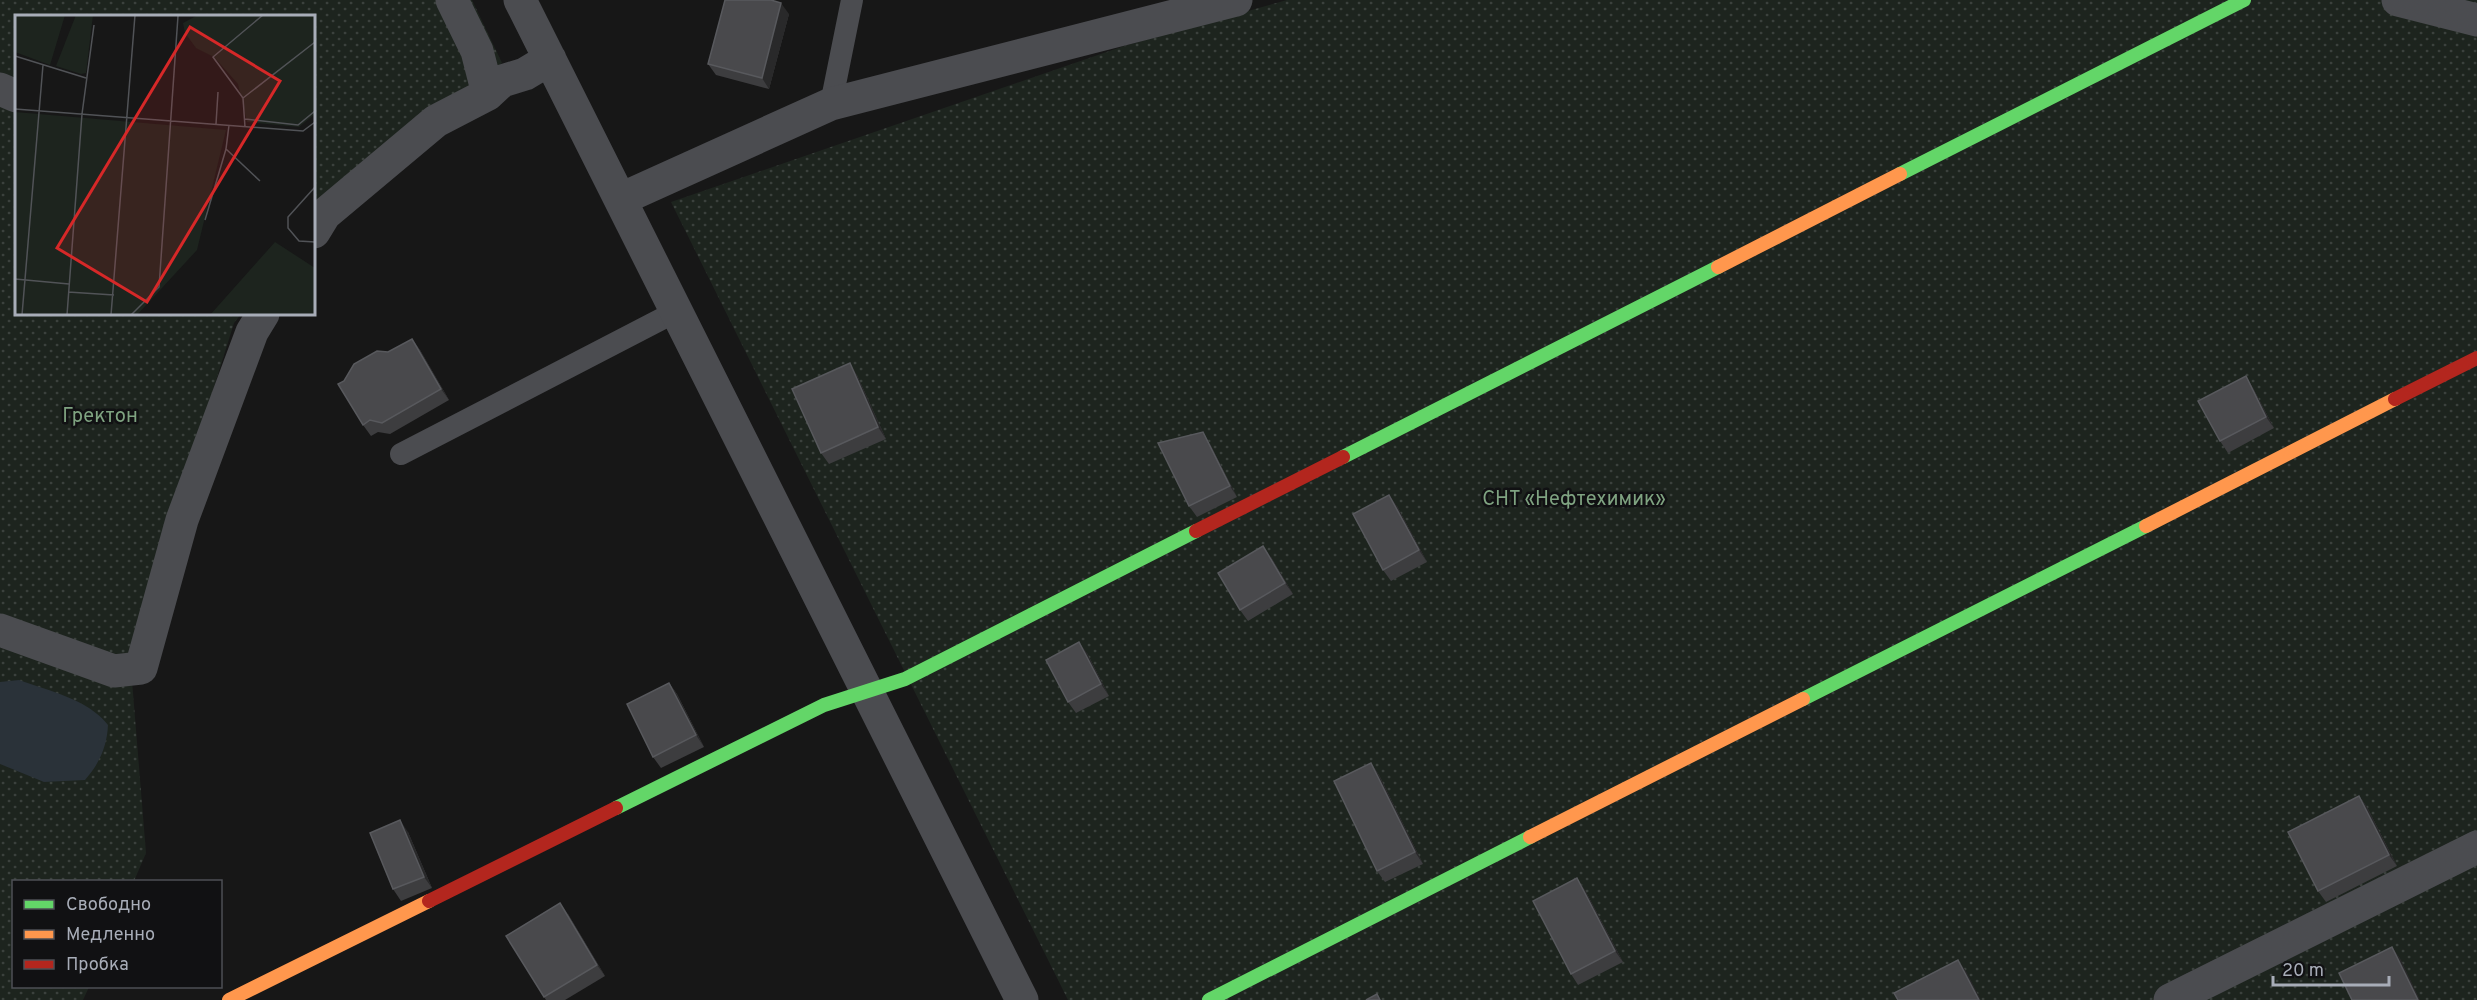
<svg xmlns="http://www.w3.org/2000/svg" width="2477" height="1000" viewBox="0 0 2477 1000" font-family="Overpass,sans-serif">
<defs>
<pattern id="grass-dots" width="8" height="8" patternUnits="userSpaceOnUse" patternTransform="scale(1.5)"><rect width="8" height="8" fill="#1d241e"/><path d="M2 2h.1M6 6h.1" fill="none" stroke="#3b413d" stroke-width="1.8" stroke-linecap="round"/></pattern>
</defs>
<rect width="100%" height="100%" fill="#171717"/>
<!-- grass -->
<path fill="url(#grass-dots)" d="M0,0H472L502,63L330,190L314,213V16H16V314H241L234,323L130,656L146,853L134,881L14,882V986L89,987L83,1000H0Z
M1287,0H2477V1000H1068L671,202L1124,46Z"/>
<!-- water -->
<path fill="#2a3239" d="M19,680C49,691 88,699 108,725C107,747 99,764 85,780L44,782L0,764V682Z"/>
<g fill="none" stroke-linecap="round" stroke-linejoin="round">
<!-- lane -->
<path stroke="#4b4c50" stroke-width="22" d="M831,104L852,0
M401,454L677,311"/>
<!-- street -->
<path stroke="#4b4c50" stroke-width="33" d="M452,0L477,51L488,94
M520,0L1022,1000
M2398,0L2477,20
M0,89L16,96
M621,199L831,104L1236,0
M314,232L325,214L436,121L488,94L502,81L525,74L550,59
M0,630L114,671L141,668L182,520L252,332L263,314
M2170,1000L2477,847"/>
<!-- fast -->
<path stroke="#63d668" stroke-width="14" d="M1900,174L2244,0
M1343,457L1718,267
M1803,699L2146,526
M616,808L824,705L905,679L1196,531
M1209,1000L1530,837"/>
<!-- slow -->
<path stroke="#ff974d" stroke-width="14" d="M1718,267L1900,174
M2146,526L2395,399
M1530,837L1803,699
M229,1000L429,901"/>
<!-- jam -->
<path stroke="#b3261e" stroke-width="14" d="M2395,399L2477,358
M1196,531L1343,457
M429,901L616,808"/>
</g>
<!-- wall -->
<path fill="#3d3d3f" d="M789,14L769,89L716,75L708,64Z
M412,339L420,350L449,400L390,434L378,432L371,436L363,425L344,381L388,352Z
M857,375L886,439L829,464L821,453Z
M2246,376L2253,388L2274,428L2228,453L2220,441Z
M1210,444L1237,497L1197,517L1189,506Z
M1397,506L1427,562L1391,581L1383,570Z
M1271,557L1293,594L1248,621L1240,610Z
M1087,653L1109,696L1076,713L1068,702Z
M669,683L677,694L704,747L661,768L653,757Z
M1371,763L1379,775L1423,864L1385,882L1377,871Z
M2359,796L2367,807L2397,866L2326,902L2318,891Z
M408,832L432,888L401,901L393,889Z
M1585,890L1623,962L1578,985L1571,974Z
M568,914L605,976L565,1000H546L506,936Z"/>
<!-- shaded-wall -->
<path fill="#29292a" d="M781,3L789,14L769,89L762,78Z
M412,339L420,350L449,400L441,389Z
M850,363L857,375L886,439L878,427Z
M2246,376L2253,388L2274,428L2266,417Z
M1203,432L1210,444L1237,497L1230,486Z
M1389,495L1397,506L1427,562L1419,550Z
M1263,546L1271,557L1293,594L1285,583Z
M1079,642L1087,653L1109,696L1101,684Z
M669,683L677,694L704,747L696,735Z
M1371,763L1379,775L1423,864L1415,852Z
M2359,796L2367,807L2397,866L2389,855Z
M400,820L408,832L432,888L424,877Z
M1577,878L1585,890L1623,962L1615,951Z
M560,903L568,914L605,976L597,965Z
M2392,947L2400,958L2420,1000H2418Z
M1958,960L1966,971L1981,1000H1979Z"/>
<!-- building -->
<path fill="#49494c" stroke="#58595d" stroke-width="1.5" d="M725,0H771L781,3L762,78L708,64Z
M412,339L441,389L382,423L370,420L363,425L338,384L344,381L354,364L377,351L388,352Z
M850,363L878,427L821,453L792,389Z
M2246,376L2266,417L2220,441L2198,401Z
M1203,432L1230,486L1189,506L1158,443Z
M1389,495L1419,550L1383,570L1353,514Z
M1263,546L1285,583L1240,610L1218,573Z
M1079,642L1101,684L1068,702L1046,660Z
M669,683L696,735L653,757L627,704Z
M1371,763L1415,852L1377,871L1334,781Z
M2359,796L2389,855L2318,891L2288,832Z
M400,820L424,877L393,889L370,833Z
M1577,878L1615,951L1571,974L1533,901Z
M560,903L597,965L544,997L506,936Z
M2392,947L2418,1000H2352L2339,973Z
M1958,960L1979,1000H1898L1894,993Z
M1377,994L1380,1000H1366Z"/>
<g text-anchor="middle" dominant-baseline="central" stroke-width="5" stroke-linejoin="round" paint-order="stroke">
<!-- park labels -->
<g font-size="20" fill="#7fa381" stroke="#111113">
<text x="100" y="417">Гректон</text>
<text x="1574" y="500">СНТ «Нефтехимик»</text>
</g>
</g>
<!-- overview -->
<g transform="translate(15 15)">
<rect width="300" height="300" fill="#171717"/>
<path d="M183,0H297L300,3V99L284,112L232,107L223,69L199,42L181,33L170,18L168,8ZM0,97L211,115L182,235L122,300H0Z" fill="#1d241e"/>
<path d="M0,0H50L35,50L0,37ZM61,0H78L71,58L66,59L41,51ZM260,227L300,253V300H195Z" fill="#1d241e"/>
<path fill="none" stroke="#515357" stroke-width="1.5" d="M0,41L71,63M228,83L300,27M0,94L288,116L300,107M230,104L283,110L300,96M201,109L203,77M230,112L228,83L198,42L248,0M211,134L245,166M300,172L273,202V213L284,226L300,227M190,205L211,134L214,110M0,264L54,269M53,277L99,280M7,300L28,50M52,300L67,99L79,10M96,300L120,0M116,300L144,272L163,1"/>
<path fill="#d62828" fill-opacity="0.15" stroke="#d62828" stroke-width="3" d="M175,12L265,66L132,287L42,233Z"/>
<rect width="300" height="300" fill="none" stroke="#a8adb8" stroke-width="3"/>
</g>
<!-- legend -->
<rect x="12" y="880" width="210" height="108" fill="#111113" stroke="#4d4f55" stroke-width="1.5"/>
<rect x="24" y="900" width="30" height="9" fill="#63d668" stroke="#4d4f55" stroke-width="1.5"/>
<text x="66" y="910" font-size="18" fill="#a8adb8">Свободно</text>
<rect x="24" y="930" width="30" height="9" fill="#ff974d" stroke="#4d4f55" stroke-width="1.5"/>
<text x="66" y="940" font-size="18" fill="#a8adb8">Медленно</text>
<rect x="24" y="960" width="30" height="9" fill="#b3261e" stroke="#4d4f55" stroke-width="1.5"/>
<text x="66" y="970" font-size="18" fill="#a8adb8">Пробка</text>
<!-- scale -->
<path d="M2273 976v9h116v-9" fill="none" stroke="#a8adb8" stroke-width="3"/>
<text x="2282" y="976" font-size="18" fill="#a8adb8" stroke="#111113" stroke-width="4.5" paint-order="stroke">20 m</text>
</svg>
